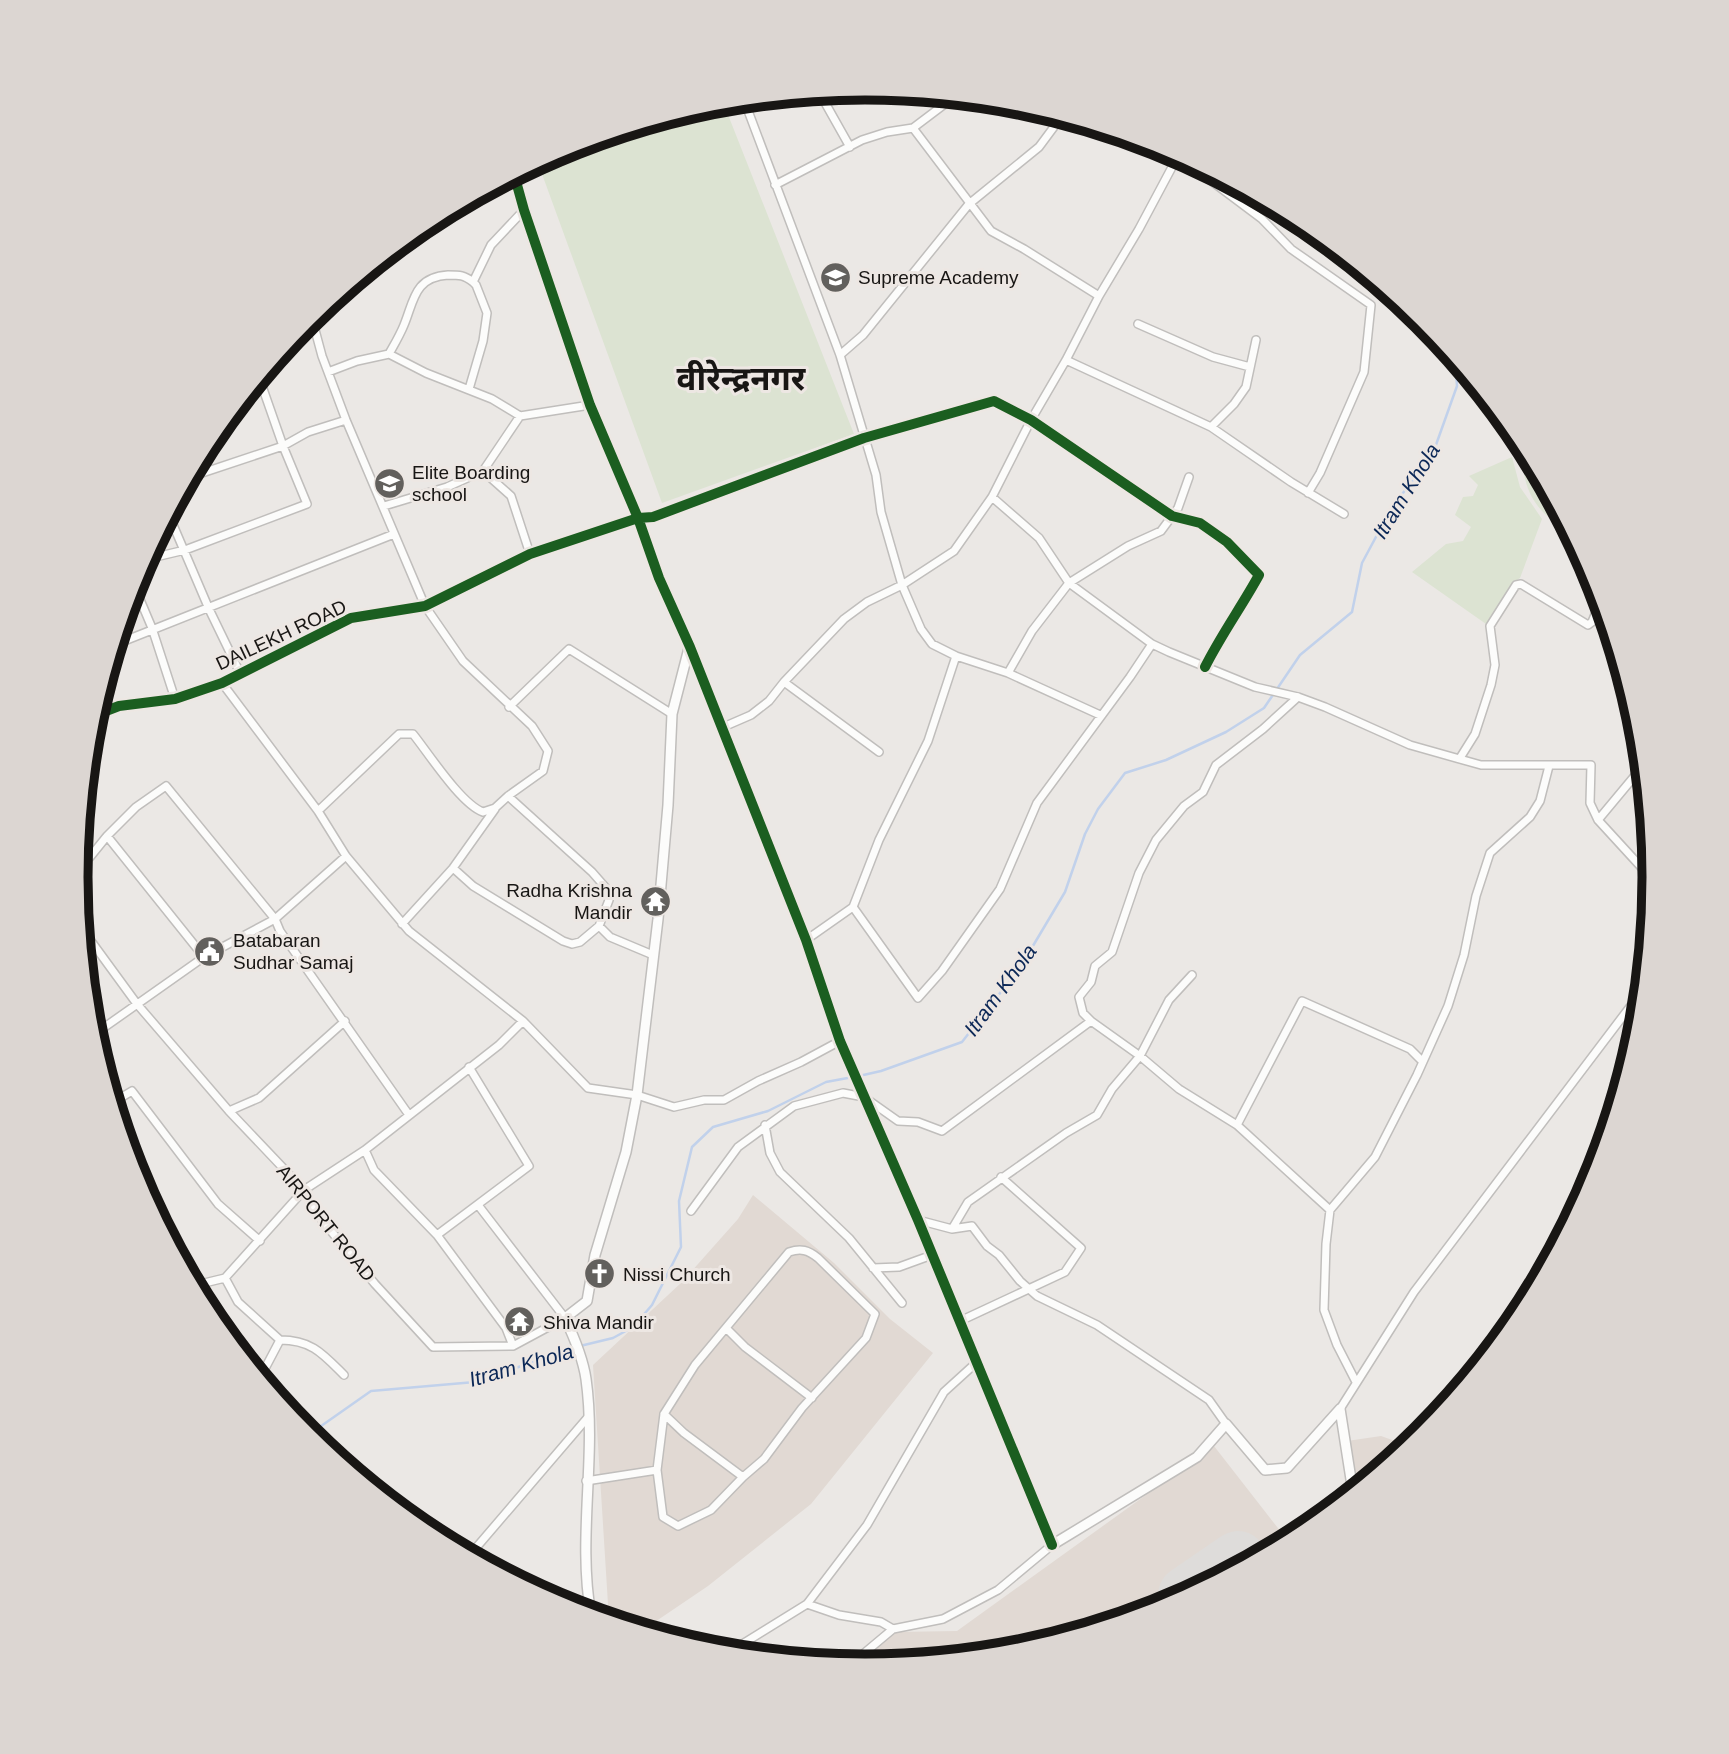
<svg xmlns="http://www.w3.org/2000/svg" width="1729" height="1754" viewBox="0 0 1729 1754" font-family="Helvetica,'Noto Sans Devanagari',sans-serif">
<rect width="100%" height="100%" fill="#ebe8e5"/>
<!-- built -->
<path fill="#e1d9d3" d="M753,1195L834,1263L890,1319L933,1353L811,1504L708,1586L643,1630L609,1620L593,1365L682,1282L738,1219Z
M1381,1436L1409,1446L1354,1491L1347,1441Z
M1214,1446L1288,1541L1166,1606L1018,1651L864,1666L855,1665L896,1632L957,1631Z"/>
<!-- green -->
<path fill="#dce3d2" d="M723,102L854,434L662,503L538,163L712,103Z
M1524,445L1566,523C1560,521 1550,519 1545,514C1526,496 1520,469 1524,445Z
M1512,457L1520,487L1542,519L1520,578L1513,583L1486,624L1412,572L1446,544L1463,541L1471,527L1455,515L1463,497L1473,496L1478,485L1469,476Z"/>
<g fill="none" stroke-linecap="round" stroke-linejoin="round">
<!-- stream -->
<path stroke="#c1d1eb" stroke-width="2.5" d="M859,1076L881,1071L962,1042L1021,966L1065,892L1085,834L1098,809L1125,773L1166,760L1226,732L1264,708L1300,655L1352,612L1362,563L1392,507L1432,456L1457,386L1455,358
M580,1346L613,1338L633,1327L652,1305L681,1247L679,1201L692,1147L713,1127L768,1111L826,1082L853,1077
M310,1438L314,1431L371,1391L475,1382L574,1348"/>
<!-- runway -->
<path stroke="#dedcda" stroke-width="58" d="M1187,1595L1238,1560"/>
<defs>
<path id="minor" d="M819,92L850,147
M744,100L840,355L876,475L881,512L902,585L921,629L932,644L956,656L1008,673L1100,715
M913,128L991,231L1024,249L1099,296
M1178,156L1262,219L1291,249L1371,305L1364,372L1320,473L1308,493
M775,185L862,140L887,132L913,128L954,97
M311,315L322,356L346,420L425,606L463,661L532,726L548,751L543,771L508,796L495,808L483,812C461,804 429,754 413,734H399L318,811
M1138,324L1213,357L1250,367
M389,354C394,345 400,335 404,325C414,301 414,277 448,275C460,275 464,275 473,282L491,245L524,210
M840,355L863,335L969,204L1039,147L1062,116
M1066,360L1211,427L1291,482L1344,514
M328,372L357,361L389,354L426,373L492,399L520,416L590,405
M469,389L483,341L487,313L476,285L473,282
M1211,427L1234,404L1246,387L1256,340
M483,471L511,496L530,554
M187,478L283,446L308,432L346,420
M992,497L1039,538L1069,583L1152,644L1169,652L1255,687L1298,697L1325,707L1410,745L1481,765H1591L1590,803L1598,820L1653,880
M384,506L447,487L483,471L520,416
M168,513L209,609L240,673
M143,560L185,550L307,504L283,446L262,386L247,392
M133,583L152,628L175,699
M114,645L394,534
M1008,673L1032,631L1069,583L1128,546L1161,531L1178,508L1189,477
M784,682L879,752
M222,683L318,811L346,856L409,931L523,1021L588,1088L637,1095L674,1107L704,1100H724L758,1081L801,1062L840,1041
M509,707L569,649L672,714
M93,716L119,706L175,699L222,683L351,618L425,606L530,554L638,518L653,517L864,438L994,401L1031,420L1172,516L1200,523L1227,542L1259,575C1242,606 1221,635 1205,667
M721,728L751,715L769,701L784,682L844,619L867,602L902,585L954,551L992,497L1031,420L1066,360L1099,296L1139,229L1179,154
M1460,758L1475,734L1491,685L1495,665L1490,626L1516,585L1521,584L1588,625L1592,622L1601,600
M1598,820L1643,766
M107,836L204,957
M76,866L90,857L107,836L136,807L166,786L275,919L280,931L409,1115
M453,868L473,886L563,941L572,944L580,942L599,926L609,900L606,888L592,872L508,796
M853,907L918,998L942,971L1000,889L1037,803L1130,677L1152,644
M402,924L453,868L495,809
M80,926L137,1004L229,1111L304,1190L316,1213L375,1284L433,1347L513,1346L565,1318L478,1205
M599,926L610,937L653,955
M806,940L853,907L879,840L928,741L956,656
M1091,1021L1083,1013L1079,997L1091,982L1095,966L1112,952L1139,873L1156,840L1184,806L1203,792L1216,765L1263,729L1298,697
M92,1036L204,957L275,919L346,856
M112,1103L132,1091L218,1204L260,1241
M229,1111L259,1098L345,1021
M765,1125L770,1153L780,1172L849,1238L902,1303
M1237,1125L1302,1001L1410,1049L1422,1061
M365,1150L374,1170L437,1235L506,1328L513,1346
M691,1211L738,1147L794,1106L843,1093L864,1097L898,1121L918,1122L942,1131L1091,1021L1140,1056L1179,1089L1237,1125L1330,1210
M918,1220L952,1229L968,1202L1066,1133L1097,1115L1112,1089L1140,1056L1169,1000L1192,975
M952,1229L972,1226L987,1246L999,1255L1020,1281L1037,1296L1097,1325L1209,1400L1226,1424
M437,1235L529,1166L469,1067
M873,1268L899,1267L932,1255
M225,1278L238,1302L280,1340C312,1340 323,1354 344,1375
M192,1286L225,1278L304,1190L365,1150L499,1045L523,1021
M960,1321L1065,1272L1081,1248L1001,1177
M727,1329L745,1347L812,1398
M260,1378L280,1340
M1356,1382L1337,1345L1324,1310L1326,1244L1330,1210L1375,1157L1417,1075L1448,1006L1464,955L1476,896L1490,853L1530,817L1540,801L1549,766
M1340,1409L1414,1292L1642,991
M664,1414L684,1433L743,1477
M586,1481L657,1470L664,1414L695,1365L789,1252C801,1248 808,1250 818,1258L875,1314L866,1338L802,1408L764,1459L743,1477L711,1510L678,1526L663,1517L657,1470
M469,1556L589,1416
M807,1604L839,1615L881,1622L893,1629
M728,1653L807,1604L867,1525L944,1392L977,1362
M850,1665L893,1629L943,1619L998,1590L1052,1545"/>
<path id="tertiary" d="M514,174L524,210L590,405L638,518L659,578L690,647L806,940L840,1041L918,1220L1052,1545L1197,1457L1226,1424L1265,1470L1287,1468L1340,1409
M1340,1409L1353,1492
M591,1615C577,1537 597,1457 586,1379C583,1358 574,1337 565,1318L587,1301L595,1255L626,1152L637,1095L658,919L668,805L672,714L689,648"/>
</defs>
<!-- minor casing -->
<use href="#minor" stroke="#c0bebc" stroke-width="10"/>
<!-- tertiary casing -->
<use href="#tertiary" stroke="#c0bebc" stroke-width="12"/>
<!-- minor -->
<use href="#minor" stroke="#fcfcfb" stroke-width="7"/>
<!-- tertiary -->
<use href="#tertiary" stroke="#fcfcfb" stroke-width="9"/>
<defs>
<path id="cycleway" d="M514,174L524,210L590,405L638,518L659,578L690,647L806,940L840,1041L918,1220L1052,1545
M93,716L119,706L175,699L222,683L351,618L425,606L530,554L638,518L653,517L864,438L994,401L1031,420L1172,516L1200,523L1227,542L1259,575C1242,606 1221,635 1205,667"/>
</defs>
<!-- cycleway casing -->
<use href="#cycleway" stroke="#ede7e3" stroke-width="15"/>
<!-- cycleway -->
<use href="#cycleway" stroke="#1b5e20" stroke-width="10"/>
</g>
<!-- icons -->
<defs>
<symbol id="school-disc" viewBox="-11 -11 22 22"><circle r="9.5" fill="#62605d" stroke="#ede7e3"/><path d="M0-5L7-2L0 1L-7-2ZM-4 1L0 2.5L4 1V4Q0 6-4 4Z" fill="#fff"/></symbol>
<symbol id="temple-disc" viewBox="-11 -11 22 22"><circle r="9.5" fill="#62605d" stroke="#ede7e3"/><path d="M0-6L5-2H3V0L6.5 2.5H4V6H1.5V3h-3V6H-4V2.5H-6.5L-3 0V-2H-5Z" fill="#fff"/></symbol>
<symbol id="civic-disc" viewBox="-11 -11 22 22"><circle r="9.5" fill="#62605d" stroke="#ede7e3"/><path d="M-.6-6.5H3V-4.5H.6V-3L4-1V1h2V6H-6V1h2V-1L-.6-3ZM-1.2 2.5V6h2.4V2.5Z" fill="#fff"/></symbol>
<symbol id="church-disc" viewBox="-11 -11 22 22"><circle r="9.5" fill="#62605d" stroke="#ede7e3"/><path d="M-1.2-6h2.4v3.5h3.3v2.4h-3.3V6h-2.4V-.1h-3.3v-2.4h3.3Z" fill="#fff"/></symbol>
</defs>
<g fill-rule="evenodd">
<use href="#school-disc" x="818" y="260" width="35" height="35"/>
<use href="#school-disc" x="372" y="466" width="35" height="35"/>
<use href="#temple-disc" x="638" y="884" width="35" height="35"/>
<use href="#civic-disc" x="192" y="934" width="35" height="35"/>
<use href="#church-disc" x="582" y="1256" width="35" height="35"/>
<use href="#temple-disc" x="502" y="1304" width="35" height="35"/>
</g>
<g text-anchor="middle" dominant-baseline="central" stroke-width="6" stroke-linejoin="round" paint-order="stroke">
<!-- poi labels -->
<g font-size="19" fill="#181614" stroke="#ede7e3" text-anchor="start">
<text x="858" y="277">Supreme Academy</text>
<text x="412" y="472">Elite Boarding<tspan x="412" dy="22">school</tspan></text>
<text x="632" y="890" text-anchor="end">Radha Krishna<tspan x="632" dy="22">Mandir</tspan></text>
<text x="233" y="940">Batabaran<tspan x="233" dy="22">Sudhar Samaj</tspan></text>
<text x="623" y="1274">Nissi Church</text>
<text x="543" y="1322">Shiva Mandir</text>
</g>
<!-- street labels -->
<g font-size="19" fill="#181614" stroke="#ede7e3">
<text transform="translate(281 635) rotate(-25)">DAILEKH ROAD</text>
<text transform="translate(326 1223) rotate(51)">AIRPORT ROAD</text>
</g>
<!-- water labels -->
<g font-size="21" font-style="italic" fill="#0b2756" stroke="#ede7e3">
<text transform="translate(1406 491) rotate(-58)">Itram Khola</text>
<text transform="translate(1000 990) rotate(-54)">Itram Khola</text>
<text transform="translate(521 1365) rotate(-16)">Itram Khola</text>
</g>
<!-- town labels -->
<g font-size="33" font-weight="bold" fill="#181614" stroke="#ede7e3">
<text x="741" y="378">वीरेन्द्रनगर</text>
</g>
</g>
<!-- crop -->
<path d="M0 0H1729V1754H0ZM88 877a777 777 0 1 1 1554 0a777 777 0 1 1-1554 0Z" fill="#dcd6d2" fill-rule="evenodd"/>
<path fill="none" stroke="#181614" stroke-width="9" d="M88 877a777 777 0 1 1 1554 0a777 777 0 1 1-1554 0Z"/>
</svg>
